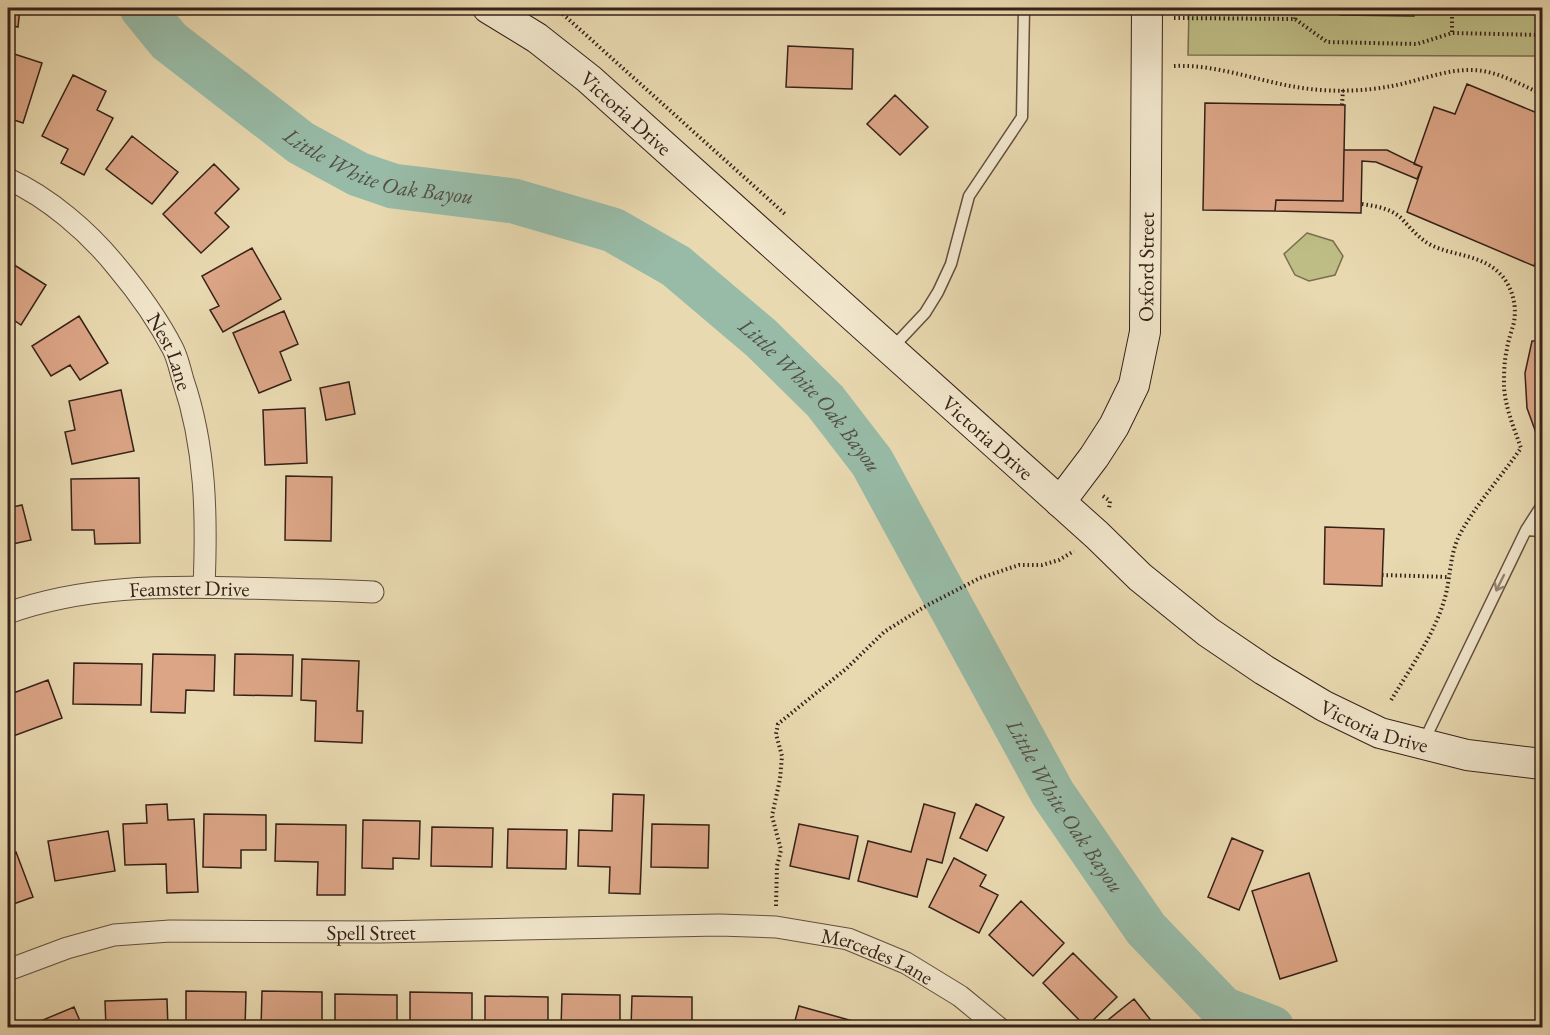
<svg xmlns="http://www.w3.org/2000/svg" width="1550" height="1035" viewBox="0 0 1550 1035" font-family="'EB Garamond',serif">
<rect width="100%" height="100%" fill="#e9d9b0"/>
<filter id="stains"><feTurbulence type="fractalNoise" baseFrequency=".00333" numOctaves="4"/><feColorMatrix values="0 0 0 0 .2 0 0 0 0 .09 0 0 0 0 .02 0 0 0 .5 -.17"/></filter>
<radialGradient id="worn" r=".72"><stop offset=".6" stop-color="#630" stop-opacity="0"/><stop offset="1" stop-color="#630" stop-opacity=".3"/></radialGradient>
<!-- green -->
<path fill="#bebd86" stroke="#7a6f4f" stroke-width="1.5" d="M1189,8H1542V56L1188,55Z
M1307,233L1333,241L1343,256L1335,275L1309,281L1295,275L1284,254Z"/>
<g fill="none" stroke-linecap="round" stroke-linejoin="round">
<!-- river -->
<path stroke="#98bba7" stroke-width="45" id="s1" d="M142,8L169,41L301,143L358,174L393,186L514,201L613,230L676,266L761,338L825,401L872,462L1053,794L1146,929L1223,1009L1272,1028"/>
</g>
<!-- building -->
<path fill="#dba586" stroke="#362118" stroke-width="1.5" d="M8,8H20L18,27L8,25Z
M1340,8H1414V16L1340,15Z
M788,46L853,49L852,89L786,87Z
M8,52L42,63L23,123L8,118Z
M73,75L106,91L97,110L113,118L84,175L61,163L68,149L42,136Z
M1467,84L1542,115V263V258L1538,256L1534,266L1407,212L1422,167L1414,164L1434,107L1455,114Z
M895,95L928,127L900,155L867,124Z
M1205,103L1345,105L1343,201L1276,200L1275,211L1203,210Z
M132,136L178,172L152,204L106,169Z
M1344,150H1387L1422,167L1417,179L1376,162L1362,161L1361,213L1275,211L1276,200L1343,201Z
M214,164L239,189L215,213L229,227L201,253L163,214Z
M252,248L281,299L223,332L210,310L219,306L202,276Z
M8,261L46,285L21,325L8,316Z
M284,311L298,344L280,352L291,380L259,393L233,333Z
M79,316L108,363L80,380L70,365L51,376L32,346Z
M1532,341H1542V440L1539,441L1527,408L1525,373Z
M349,382L355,414L326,420L320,388Z
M121,390L134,451L72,464L65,432L75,430L69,401Z
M305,408L307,463L265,465L263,410Z
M286,476L332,477L331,541L285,540Z
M139,478L140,543L95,544L94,530H72L71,479Z
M22,505L31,540L8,545V508Z
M1325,527L1384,529L1382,586L1324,584Z
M153,654L215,655L214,691L186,690L185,713L151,712Z
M235,654L293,655L292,696L234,695Z
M302,659L359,661L357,711H363L362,743L315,741L316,701L301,700Z
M74,663L142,664L141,705L73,704Z
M48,680L62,718L8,738V695Z
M613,794L644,795L640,894L609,893L610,867L578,866L579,830L612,831Z
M167,804L168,820L194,819L198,892L167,893L166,864L125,865L123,824L147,823L146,805Z
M924,804L955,813L942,863L927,859L917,897L858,881L868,841L911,852Z
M976,804L1004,817L987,851L960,838Z
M204,814L266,815V850H241V868L203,867Z
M363,820L420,821L419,859L393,858V869L362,868Z
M276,824L346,825L345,895H317L318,862L275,861Z
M652,824L709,825L708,868L651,867Z
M799,824L858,836L849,879L790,866Z
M432,827L493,828L492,867L431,866Z
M508,829L567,830L566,869L507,868Z
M108,831L115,871L55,881L48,841Z
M1232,838L1263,851L1239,910L1208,897Z
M16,852L33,897L8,906V855Z
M954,858L986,875L980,886L998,895L979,933L929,907Z
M1309,873L1337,961L1280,979L1252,891Z
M1021,901L1064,943L1033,976L989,935Z
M1073,953L1117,997L1086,1027L1043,983Z
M186,991L246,992L245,1028H186Z
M262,991L322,992V1028H261Z
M410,992L472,993V1028H410Z
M335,994L397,995V1028H335Z
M562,994L620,995V1028H561Z
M485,996L548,997V1028H485Z
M632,996L692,997V1028H631Z
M167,999L168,1028H106L105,1001Z
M1134,999L1153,1023L1147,1028H1098Z
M799,1006L860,1023L859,1028H793Z
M74,1007L83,1028H24Z"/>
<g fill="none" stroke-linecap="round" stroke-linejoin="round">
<defs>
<path id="lane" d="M893,347L925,313L938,292L951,264L969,196L1022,117L1024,8
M1542,505L1526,530L1542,531
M1424,741L1526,530"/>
<g id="street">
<path id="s2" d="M8,179C48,197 89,232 117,267C138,292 158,320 173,349C178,359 180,370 183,380C206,448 207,516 204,587"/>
<path id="s3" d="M8,613C83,586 162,586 241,588C285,589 329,590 373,592"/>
<path id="s4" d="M8,970L67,948L114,935L170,931L380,932L719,925L776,927L848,939L906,963L960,996L999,1028"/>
</g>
<g id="secondary">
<path id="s5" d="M488,8L537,38L589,79L1097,535L1140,577L1208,632L1264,670L1324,706L1380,733L1467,755L1542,764"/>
<path id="s6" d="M1060,502L1094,457L1114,426L1134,385L1145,332L1147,8"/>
</g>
</defs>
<!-- lane casing -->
<use href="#lane" stroke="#634f3e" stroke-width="13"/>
<!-- street casing -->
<use href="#street" stroke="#634f3e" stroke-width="23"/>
<!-- secondary casing -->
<use href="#secondary" stroke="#362118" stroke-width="32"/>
<!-- path -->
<path stroke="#362118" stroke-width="4" stroke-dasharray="1.5 3" stroke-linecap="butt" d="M556,8L785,214
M1452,8V33
M1174,18L1295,19L1327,42L1417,44L1452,33L1542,35
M1295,19L1297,8
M1174,66C1221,64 1264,84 1310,89C1336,92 1367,91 1392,86C1419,81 1446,69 1473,70C1498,71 1521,85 1542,94
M1342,105L1343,90
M1362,204C1375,206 1389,208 1400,217C1410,227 1418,238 1431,245C1449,254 1469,254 1487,264C1508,275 1518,299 1514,322C1512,331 1508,340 1507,349C1504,361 1504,374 1504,386C1505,407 1514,428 1521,448C1501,477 1477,503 1460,534C1449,555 1451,579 1444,601C1433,637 1409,670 1390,702
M1103,496L1110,501L1109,509
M1382,575L1449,577
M776,906L777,866L781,850L772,816L780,779L782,756L776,734L778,724L847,668L884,632L924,607L980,578L1019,565H1042L1059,560L1074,551"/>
<!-- lane -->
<use href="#lane" stroke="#f1e6cc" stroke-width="10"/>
<!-- street -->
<use href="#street" stroke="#f1e6cc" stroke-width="21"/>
<!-- secondary -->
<use href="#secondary" stroke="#f1e6cc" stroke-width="30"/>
</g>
<!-- one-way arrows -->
<defs><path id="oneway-shaft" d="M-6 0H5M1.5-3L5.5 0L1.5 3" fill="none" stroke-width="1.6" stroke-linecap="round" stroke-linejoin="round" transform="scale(1.5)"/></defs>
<use stroke="#948472" href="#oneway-shaft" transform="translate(1500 583) rotate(116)"/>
<g text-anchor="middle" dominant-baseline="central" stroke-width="4.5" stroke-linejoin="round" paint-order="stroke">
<!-- street labels -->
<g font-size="21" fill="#362118" stroke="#f1e6cc">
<text stroke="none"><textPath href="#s5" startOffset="174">Victoria Drive</textPath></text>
<text stroke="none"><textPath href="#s6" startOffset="258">Oxford Street</textPath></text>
<text stroke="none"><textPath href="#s2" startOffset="242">Nest Lane</textPath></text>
<text stroke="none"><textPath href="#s5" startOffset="660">Victoria Drive</textPath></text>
<text stroke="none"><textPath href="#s3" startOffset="184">Feamster Drive</textPath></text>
<text stroke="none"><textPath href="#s5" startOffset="1146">Victoria Drive</textPath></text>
<text stroke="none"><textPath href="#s4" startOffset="369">Spell Street</textPath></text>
<text stroke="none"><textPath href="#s4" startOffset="880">Mercedes Lane</textPath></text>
</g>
<!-- water labels -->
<g font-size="22" font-style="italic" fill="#534f43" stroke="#f1e6cc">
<text stroke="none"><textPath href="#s1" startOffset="292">Little White Oak Bayou</textPath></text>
<text stroke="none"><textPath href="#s1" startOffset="796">Little White Oak Bayou</textPath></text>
<text stroke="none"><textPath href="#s1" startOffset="1282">Little White Oak Bayou</textPath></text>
</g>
</g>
<!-- margin -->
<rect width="1550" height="1035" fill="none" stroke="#e9d9b0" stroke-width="30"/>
<rect x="9" y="9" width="1532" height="1017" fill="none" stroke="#362118" stroke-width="3"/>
<rect x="15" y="15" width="1520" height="1005" fill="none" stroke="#362118" stroke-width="1.5"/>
<rect width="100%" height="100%" filter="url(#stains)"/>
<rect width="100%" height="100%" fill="url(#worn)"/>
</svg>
